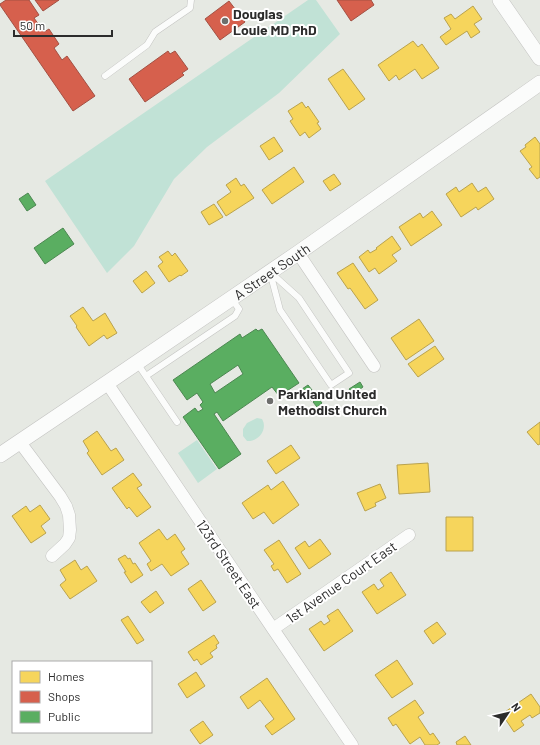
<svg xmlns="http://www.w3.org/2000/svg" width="540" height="745" viewBox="0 0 540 745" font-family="Barlow,sans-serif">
<rect width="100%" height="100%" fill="#e6e9e3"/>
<!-- green -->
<path fill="#c1e2d6" d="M308,0H316L340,34L279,93L207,147L174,179L134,246L107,273L45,181Z
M257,418L262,419C268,429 259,442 247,441L243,436V429L247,423Z
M197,440L217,469L198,483L178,453Z"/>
<!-- homes -->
<path fill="#f6d55c" stroke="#b9a24e" d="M473,6L482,19L474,24L480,32L471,38L467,31L446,45L440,37L451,29L444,18L451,14L455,19Z
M413,41L418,47L422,44L439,68L422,79L415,69L399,80L396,75L389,81L378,65Z
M343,69L365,99L349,110L328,79Z
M302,102L306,108L308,106L319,122L317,123L321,129L309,138L305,132L300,136L290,121L293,119L288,111Z
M274,137L283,151L269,160L260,146Z
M535,137L540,144V177L537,179L529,169L532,167L520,151L526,147L525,145Z
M294,167L304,182L272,204L262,190Z
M334,174L341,184L330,191L323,181Z
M236,178L241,186L244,184L254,198L226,216L217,202L231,192L226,185Z
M472,183L478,192L486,187L494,199L478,210L476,207L461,217L446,194L456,187L459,192Z
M214,204L223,217L209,225L201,212Z
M432,211L442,225L411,246L399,227L420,213L423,218Z
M392,236L401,249L392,255L397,261L379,274L375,268L369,272L359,257L368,250L370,253L377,249L376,248Z
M168,251L172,256L175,253L188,271L181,276L180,275L169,282L158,266L163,262L159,257Z
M353,263L378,300L365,309L350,288L348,289L337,273Z
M146,271L155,283L142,293L133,281Z
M83,307L93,321L105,313L117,333L107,339L104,335L89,346L76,327L77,326L70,316Z
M419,319L434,341L406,360L391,338Z
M435,346L444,359L418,377L408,364Z
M540,422V444L538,445L527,432Z
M97,431L111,451L116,448L124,460L102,475L87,453L89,451L83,441Z
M291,445L300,458L276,474L267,461Z
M428,463L430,492L399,494L397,465Z
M133,473L142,485L137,488L151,507L137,517L129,507L127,509L112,488Z
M283,481L299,505L273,524L264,512L253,519L242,503L268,485L271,490Z
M380,484L386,498L375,503L376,506L365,511L357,493Z
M40,505L50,519L41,526L46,533L31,543L12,516L26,506L30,512Z
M446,517H473V551H446Z
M159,529L167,540L175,534L185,549L181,552L189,564L171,576L162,564L151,571L147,564L151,561L139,543Z
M320,539L331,554L309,569L295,548L305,541L309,547Z
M279,540L301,574L287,583L278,569L274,571L271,566L274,564L264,550Z
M125,555L128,559L130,558L133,564L135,563L143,575L131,583L124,572H126L118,559Z
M75,560L81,570L87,566L97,581L70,599L60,585L66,580L60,570Z
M391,572L406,595L377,614L362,592L374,584L378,590L384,586L380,580Z
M201,580L216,602L203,611L188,589Z
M156,591L164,603L150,613L141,602Z
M338,609L353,631L324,651L309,629L321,621L324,625L330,621L327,616Z
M128,616L144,640L137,644L121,620Z
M437,622L446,634L433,644L424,631Z
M214,635L219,643L216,645L217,648L210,653L213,657L201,665L197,659L194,661L188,652Z
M397,660L413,684L392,698L375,675Z
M196,672L205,686L187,698L178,684Z
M267,678L295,719L272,735L265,726L274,719L260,700L248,709L240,697Z
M531,694L540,707V713L532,718L530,715L521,721L524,725L514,732L502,714Z
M415,700L424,713L418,717L430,735L433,733L440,743L437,745H425L420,737L410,744L396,724L393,726L388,718Z
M203,721L213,735L200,744L190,730Z
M465,736L471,745H457L456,742Z"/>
<!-- shops -->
<path fill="#d6604d" stroke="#a35043" d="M6,0H29L39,15L34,18L44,32L49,29L59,44L54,48L62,60L67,56L95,96L73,111L0,5V4Z
M35,0H59L43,11Z
M337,0H371L374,5L351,21Z
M229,1L245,22L220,40L205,19Z
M168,51L170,54L175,51L188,69L182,73L184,75L145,102L129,79Z"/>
<!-- public -->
<path fill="#5aae61" stroke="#4c8751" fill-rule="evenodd" d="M28,193L36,205L27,211L19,199Z
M63,228L74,244L45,264L34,248Z
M256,329L258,331L262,329L299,383L279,396L272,387L223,421L217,412L214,414L241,454L219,469L183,417L195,408L198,412L203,409L200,405L203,402L197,393L187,400L173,380L240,334L242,338ZM238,365L243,374L215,393L210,384Z
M360,382L363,387L353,394L349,389Z
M308,385L312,390L306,395L302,389Z
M312,392L317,397L311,401L307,396Z
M318,398L322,403L317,407L313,402Z
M323,405L327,411L322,414L318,409Z"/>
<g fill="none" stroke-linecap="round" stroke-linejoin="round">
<defs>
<path id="service" d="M105,76L147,45L155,32L190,8L191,0
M270,272L299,298L349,373L331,385L280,310Z
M137,363L177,422
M146,376L235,316L239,309L231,298"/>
<path id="minor" d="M298,253L374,366
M107,383L273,629L352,745
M19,441L60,496L66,506L69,515L70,530L69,538L65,544L52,556
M273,629L409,535"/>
<g id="tertiary">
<path d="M500,0L540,58"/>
<path id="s1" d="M0,455L107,383L298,253L540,83"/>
</g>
</defs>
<!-- service casing -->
<use href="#service" stroke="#c4c4c2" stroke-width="7"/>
<!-- minor casing -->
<use href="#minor" stroke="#c4c4c2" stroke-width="13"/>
<!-- tertiary casing -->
<use href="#tertiary" stroke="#c4c4c2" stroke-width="16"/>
<!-- service -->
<use href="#service" stroke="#fbfcfb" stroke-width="6"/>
<!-- minor -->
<use href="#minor" stroke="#fbfcfb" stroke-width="12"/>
<!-- tertiary -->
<use href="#tertiary" stroke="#fbfcfb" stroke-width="15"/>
</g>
<!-- markers -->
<g fill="#6d6e6c" stroke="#fff" stroke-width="1.5">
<circle cx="225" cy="21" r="4"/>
<circle cx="270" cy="401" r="4"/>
</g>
<g text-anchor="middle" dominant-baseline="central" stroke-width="4" stroke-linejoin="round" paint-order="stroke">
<!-- poi labels -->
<g font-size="14" font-weight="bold" fill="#2c2c2c" stroke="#fff" text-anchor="start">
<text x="233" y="13">Douglas<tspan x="233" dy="16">Louie MD PhD</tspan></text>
<text x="278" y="393">Parkland United<tspan x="278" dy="16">Methodist Church</tspan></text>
</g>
<!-- street labels -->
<g font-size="14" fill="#2c2c2c" stroke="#fff">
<text stroke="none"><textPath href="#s1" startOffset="328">A Street South</textPath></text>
<text transform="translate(229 564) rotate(56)">123rd Street East</text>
<text transform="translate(341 582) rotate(-35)">1st Avenue Court East</text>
</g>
</g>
<!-- legend -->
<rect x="12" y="661" width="140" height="72" fill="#ffffff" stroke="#ababab"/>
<rect x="20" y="671" width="20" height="12" fill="#f6d55c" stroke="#ababab"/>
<text x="48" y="681" font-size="12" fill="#2c2c2c">Homes</text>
<rect x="20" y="691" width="20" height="12" fill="#d6604d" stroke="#ababab"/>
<text x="48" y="701" font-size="12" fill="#2c2c2c">Shops</text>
<rect x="20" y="711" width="20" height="12" fill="#5aae61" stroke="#ababab"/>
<text x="48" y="721" font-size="12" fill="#2c2c2c">Public</text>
<!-- north arrow -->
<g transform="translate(508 713) rotate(55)" stroke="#ffffff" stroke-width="3" paint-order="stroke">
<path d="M0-3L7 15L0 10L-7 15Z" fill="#2c2c2c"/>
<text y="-6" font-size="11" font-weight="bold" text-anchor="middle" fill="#2c2c2c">N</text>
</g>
<!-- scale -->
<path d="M14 30v6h98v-6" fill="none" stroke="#2c2c2c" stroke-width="2"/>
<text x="20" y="30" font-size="12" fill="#2c2c2c" stroke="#ffffff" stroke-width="3" paint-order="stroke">50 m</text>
</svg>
